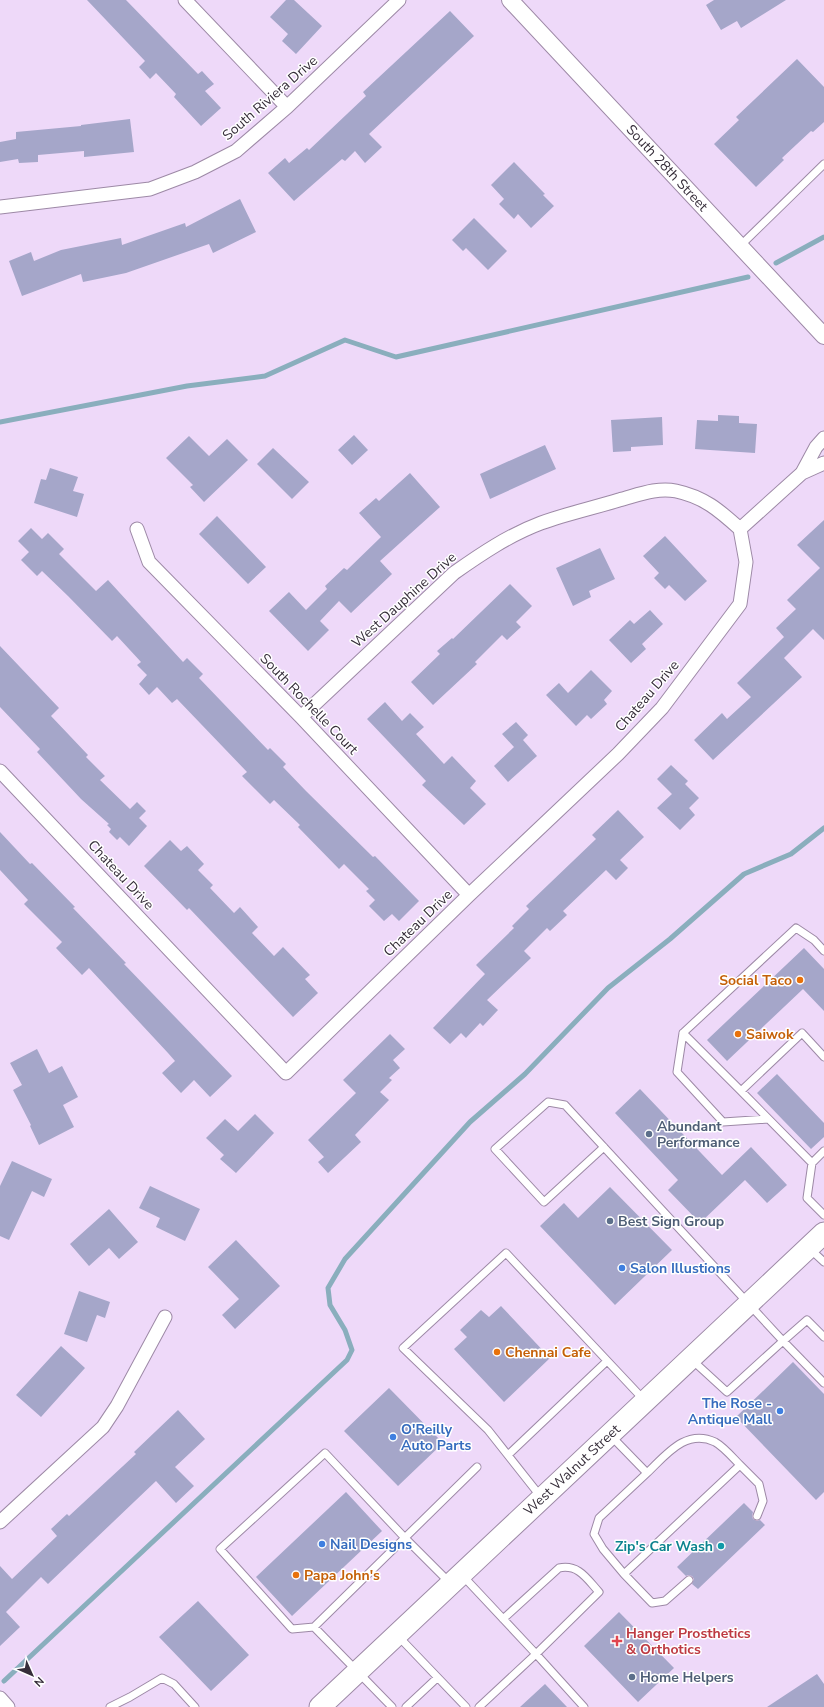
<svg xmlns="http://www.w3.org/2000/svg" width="824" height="1707" viewBox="0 0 824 1707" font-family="'Nunito Sans',sans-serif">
<rect width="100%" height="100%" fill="#eed9f9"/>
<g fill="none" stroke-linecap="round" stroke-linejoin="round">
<!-- stream -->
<path stroke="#8aaebd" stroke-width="5" d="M776,263L824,237
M0,422L187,386L265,376L345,340L396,357L748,277
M4,1681L347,1360L352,1350L345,1330L330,1305L328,1288L345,1259L470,1122L525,1074L608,988L670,939L744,874L791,854L824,828"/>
</g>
<!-- building -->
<path fill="#a5a6c9" d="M87,0H126L198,74L202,71L214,84L205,91L221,108L201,126L174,97L176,94L156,73L150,79L139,67L145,61Z
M286,0H294L322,26L296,54L282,41L288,34L270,17Z
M714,0H786L741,28L737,21L721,30L706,5Z
M450,11L474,36L369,134L382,147L365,163L355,151L345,161L342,159L294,201L268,173L285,158L289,163L307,148L309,150L366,96L363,92Z
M797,59L824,87V122L813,132L811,131L782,158L784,160L756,187L714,144L739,120L736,117Z
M130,119L134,152L84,157V151L38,155V162L19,163L18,159L0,162V142L16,139V132L81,126V125Z
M514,162L545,194L543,195L554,206L531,228L518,214L514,219L499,204L504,199L491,185Z
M240,199L256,232L213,253L209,244L126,273L83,282L81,274L22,296L9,261L31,252L34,261L61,250L121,238L122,245L185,223L186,227Z
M474,218L507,251L488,270L466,248L463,251L452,240Z
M718,415L739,416V423L757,424L755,453L695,449L697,420L718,421Z
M662,417L663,445L631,447V451L613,452L611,420Z
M354,435L368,450L352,465L338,450Z
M189,436L209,456L227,439L248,460L204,502L190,487L193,485L166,458Z
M545,445L556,469L490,499L480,474Z
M273,448L309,482L292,499L257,464Z
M50,468L78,477L73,491L84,494L77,517L34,503L41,479L46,480Z
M410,473L440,507L380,561L392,574L351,613L339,601L320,621L329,630L308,651L269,611L289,592L306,610L327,589L325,586L344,568L347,570L381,537L359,513L376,498L379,501Z
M217,516L266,567L248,584L199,534Z
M824,520V640L813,629L784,658L802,677L713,760L694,740L722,713L727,719L751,697L737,683L784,637L776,628L796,609L787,600L820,568L797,545Z
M31,528L42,539L48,533L64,549L59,554L96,591L108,580L183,662L187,658L203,674L199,678L268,750L270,748L286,764L283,767L306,791L373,857L375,856L419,901L399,921L392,914L384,921L369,906L375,900L366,891L369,889L344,864L339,869L298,827L300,825L274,800L270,804L242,776L247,772L177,699L172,703L157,687L149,695L139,684L147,675L137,665L141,662L117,636L112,641L68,596L42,571L37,576L21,560L29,552L18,541Z
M665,536L707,581L685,601L669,585L665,589L654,578L659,573L643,556Z
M600,548L615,579L589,591L591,597L573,606L556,568Z
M510,584L532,606L516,622L521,627L507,640L502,635L475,662L477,664L433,705L411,682L440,654L437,651L452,638L453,639Z
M650,610L663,624L642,644L646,649L631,663L609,640L630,620L634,624Z
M0,646L59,708L51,716L88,755L86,757L105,776L100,780L130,809L137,802L146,811L139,818L147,826L129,846L120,837L117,840L109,832L111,829L107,825L109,824L81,799L37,752L40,749L0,707Z
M591,670L612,691L604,700L607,704L591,719L587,715L576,726L546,695L559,683L568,693Z
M385,702L402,721L410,713L424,727L416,734L444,764L452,756L476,781L470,788L486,804L464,825L422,785L426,781L367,719Z
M516,722L528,735L523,740L537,756L508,782L494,766L514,747L502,734Z
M671,765L688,781L685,784L699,798L689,808L695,815L680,830L657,808L672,794L657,779Z
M618,810L644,837L620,860L628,868L616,880L606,870L563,911L567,915L550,931L547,928L524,951L531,958L487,1000L498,1010L483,1026L480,1023L466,1038L461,1033L450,1044L433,1028L485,974L476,965L514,928L512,926L529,909L526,906L596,839L592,835Z
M0,832L30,864L32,863L75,907L73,908L126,963L124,964L232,1076L210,1097L194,1080L181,1093L162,1073L175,1061L168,1053L89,968L82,975L56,948L62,942L24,904L28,900L0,870Z
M170,840L181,851L187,846L204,864L198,870L213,885L210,888L234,913L240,907L258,927L252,933L274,956L283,947L310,975L305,979L318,993L293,1017L189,908L187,910L144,866Z
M804,948L824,969V1011L803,989L727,1061L707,1040Z
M390,1034L405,1049L393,1060L400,1068L389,1078L392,1080L380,1092L389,1100L355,1135L361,1142L328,1173L318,1162L324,1157L308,1140L356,1093L343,1080Z
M37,1049L49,1073L62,1066L78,1097L63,1105L74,1127L39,1145L30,1126L31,1125L13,1090L22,1085L10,1063Z
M777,1074L824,1123V1137L811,1149L757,1093Z
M640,1089L722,1175L751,1147L787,1185L767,1203L745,1180L700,1223L668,1190L678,1180L615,1113Z
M255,1114L274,1133L236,1173L220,1159L224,1155L206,1138L225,1119L238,1131Z
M12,1161L52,1179L44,1197L32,1191L9,1240L0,1236V1186Z
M150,1186L200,1209L185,1241L156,1227L160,1218L139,1208Z
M610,1187L672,1250L615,1305L540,1226L564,1203L578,1218Z
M109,1209L138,1242L119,1259L109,1248L89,1266L70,1244Z
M236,1240L280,1286L235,1329L222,1315L239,1299L208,1267Z
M79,1291L110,1302L105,1318L97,1315L87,1342L64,1334Z
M501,1306L550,1358L504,1402L454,1349L467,1337L460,1330L481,1310L489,1317Z
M61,1346L85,1368L41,1417L16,1395Z
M793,1362L824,1394V1492L816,1500L736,1417Z
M389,1388L443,1443L398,1486L344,1431Z
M178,1410L205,1439L175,1467L194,1486L176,1503L156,1481L48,1584L41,1577L6,1612L20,1627L0,1646V1566L12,1579L57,1536L51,1529L67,1514L69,1516L136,1454L134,1452Z
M346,1492L382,1531L292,1616L256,1577Z
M744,1503L753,1512L752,1516L753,1519L757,1521L760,1520L765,1525L698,1589L692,1584L694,1579L692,1576L688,1575L686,1576L677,1567Z
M198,1601L249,1655L211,1691L159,1637Z
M619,1612L674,1668L638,1702L584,1646Z
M817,1674L824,1684V1707H767Z
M545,1684L567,1707H520Z"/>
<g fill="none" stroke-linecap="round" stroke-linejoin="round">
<defs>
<path id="service" d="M740,246L824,164
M824,951L814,940L796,928L683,1033L741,1091L802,1033L824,1057
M683,1033L677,1072L723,1122L768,1119
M741,1091L812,1163L824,1151
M604,1147L544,1202L495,1149L548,1102L565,1105L783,1341L727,1392L691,1359
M812,1163L807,1198L824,1215
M810,1249L824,1262
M824,1337L807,1320L783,1341L824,1383
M611,1436L647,1473L599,1518L594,1534L603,1549L624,1574L740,1465C733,1458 724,1447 715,1442C686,1428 666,1455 647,1473
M508,1455L607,1361
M740,1465L759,1484L763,1501L757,1516
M541,1497L488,1430L403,1348L506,1253L645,1401
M624,1574L652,1603L665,1601L689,1580
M462,1575L536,1654L479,1707
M503,1619L559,1568C579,1564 587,1579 599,1592L536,1654L584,1707
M314,1627L477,1467
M398,1636L466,1707
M110,1707L130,1697L162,1678L174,1684L195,1707
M392,1707L314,1627L292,1629L220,1549L325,1453L405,1538L449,1582
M406,1707L437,1678"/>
<path id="minor" d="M185,0L287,107
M0,207L150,189L195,172L236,151L287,107L399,0
M802,473L816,447L824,438
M137,529L149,562L301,717L469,895
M301,717L454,573C481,554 509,535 541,523C566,514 593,508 619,500C638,495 657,487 676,491C704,497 719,510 740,529
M0,771L286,1073L469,895L618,754L662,708L740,604L746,562L740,529L802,473L824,463
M0,1522L103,1427L117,1406L165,1317
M0,1698L8,1707"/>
<path id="tertiary" d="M510,0L824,336"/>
<path id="primary" d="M320,1707L824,1233"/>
</defs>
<!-- service casing -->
<use href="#service" stroke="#9d89a6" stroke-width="9"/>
<!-- minor casing -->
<use href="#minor" stroke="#9d89a6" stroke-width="15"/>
<!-- tertiary casing -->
<use href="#tertiary" stroke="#9d89a6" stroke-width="18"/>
<!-- primary casing -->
<use href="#primary" stroke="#9d89a6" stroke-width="23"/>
<!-- service -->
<use href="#service" stroke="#fff" stroke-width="7"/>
<!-- minor -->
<use href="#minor" stroke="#fff" stroke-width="13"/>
<!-- tertiary -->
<use href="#tertiary" stroke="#fff" stroke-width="16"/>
<!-- primary -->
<use href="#primary" stroke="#fff" stroke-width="21"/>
</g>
<!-- markers -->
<g fill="#e8710a" stroke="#fff" stroke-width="1.5">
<circle cx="800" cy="980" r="4"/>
<circle cx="738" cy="1034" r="4"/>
<circle cx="497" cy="1352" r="4"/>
<circle cx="296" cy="1575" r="4"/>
</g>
<g fill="#5c6f8a" stroke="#fff" stroke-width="1.5">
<circle cx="649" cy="1134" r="4"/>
<circle cx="610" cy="1221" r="4"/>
<circle cx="632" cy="1677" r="4"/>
</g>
<g fill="#3f7fe0" stroke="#fff" stroke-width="1.5">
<circle cx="622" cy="1268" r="4"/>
<circle cx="780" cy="1411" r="4"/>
<circle cx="393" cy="1437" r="4"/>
<circle cx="322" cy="1544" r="4"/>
</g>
<circle fill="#0f9aa8" stroke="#fff" stroke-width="1.5" cx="721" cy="1546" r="4"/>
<path fill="#e0444e" stroke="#fff" stroke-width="1.5" d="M615 1635h4v4h4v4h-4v4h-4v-4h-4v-4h4z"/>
<g text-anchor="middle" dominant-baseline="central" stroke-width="3" stroke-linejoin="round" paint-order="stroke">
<!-- street labels -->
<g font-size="14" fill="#362e3a" stroke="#fff">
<text transform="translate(270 98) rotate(-41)">South Riviera Drive</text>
<text transform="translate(667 168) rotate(47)">South 28th Street</text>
<text transform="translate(404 600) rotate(-42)">West Dauphine Drive</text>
<text transform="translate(647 696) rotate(-49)">Chateau Drive</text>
<text transform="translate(309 704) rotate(46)">South Rochelle Court</text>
<text transform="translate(121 875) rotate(47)">Chateau Drive</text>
<text transform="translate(418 923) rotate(-44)">Chateau Drive</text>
<text transform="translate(572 1470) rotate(-43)">West Walnut Street</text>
</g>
<!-- food labels -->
<g font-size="14" font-weight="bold" fill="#c56008" stroke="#fff" text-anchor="start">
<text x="792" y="980" text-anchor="end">Social Taco</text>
<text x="746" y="1034">Saiwok</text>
<text x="505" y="1352">Chennai Cafe</text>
<text x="304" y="1575">Papa John's</text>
</g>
<!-- service labels -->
<g font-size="14" font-weight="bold" fill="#4e5e75" stroke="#fff" text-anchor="start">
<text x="657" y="1126">Abundant<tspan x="657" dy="16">Performance</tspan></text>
<text x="618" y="1221">Best Sign Group</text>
<text x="640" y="1677">Home Helpers</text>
</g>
<!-- shop labels -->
<g font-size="14" font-weight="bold" fill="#366cbe" stroke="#fff" text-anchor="start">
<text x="630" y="1268">Salon Illustions</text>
<text x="772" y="1403" text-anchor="end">The Rose -<tspan x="772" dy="16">Antique Mall</tspan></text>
<text x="401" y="1429">O'Reilly<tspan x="401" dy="16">Auto Parts</tspan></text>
<text x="330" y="1544">Nail Designs</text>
</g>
<!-- culture labels -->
<g font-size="14" font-weight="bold" fill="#0d838f" stroke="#fff" text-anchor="end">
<text x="713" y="1546">Zip's Car Wash</text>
</g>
<!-- health labels -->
<g font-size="14" font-weight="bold" fill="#be3a42" stroke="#fff" text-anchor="start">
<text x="626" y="1633">Hanger Prosthetics<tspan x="626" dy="16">&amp; Orthotics</tspan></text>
</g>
</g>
<!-- north arrow -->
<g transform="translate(32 1675) rotate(135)" stroke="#ffffff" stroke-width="3" paint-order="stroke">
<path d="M0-3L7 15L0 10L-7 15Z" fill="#362e3a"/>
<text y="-6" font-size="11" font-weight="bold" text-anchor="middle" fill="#362e3a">N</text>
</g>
</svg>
